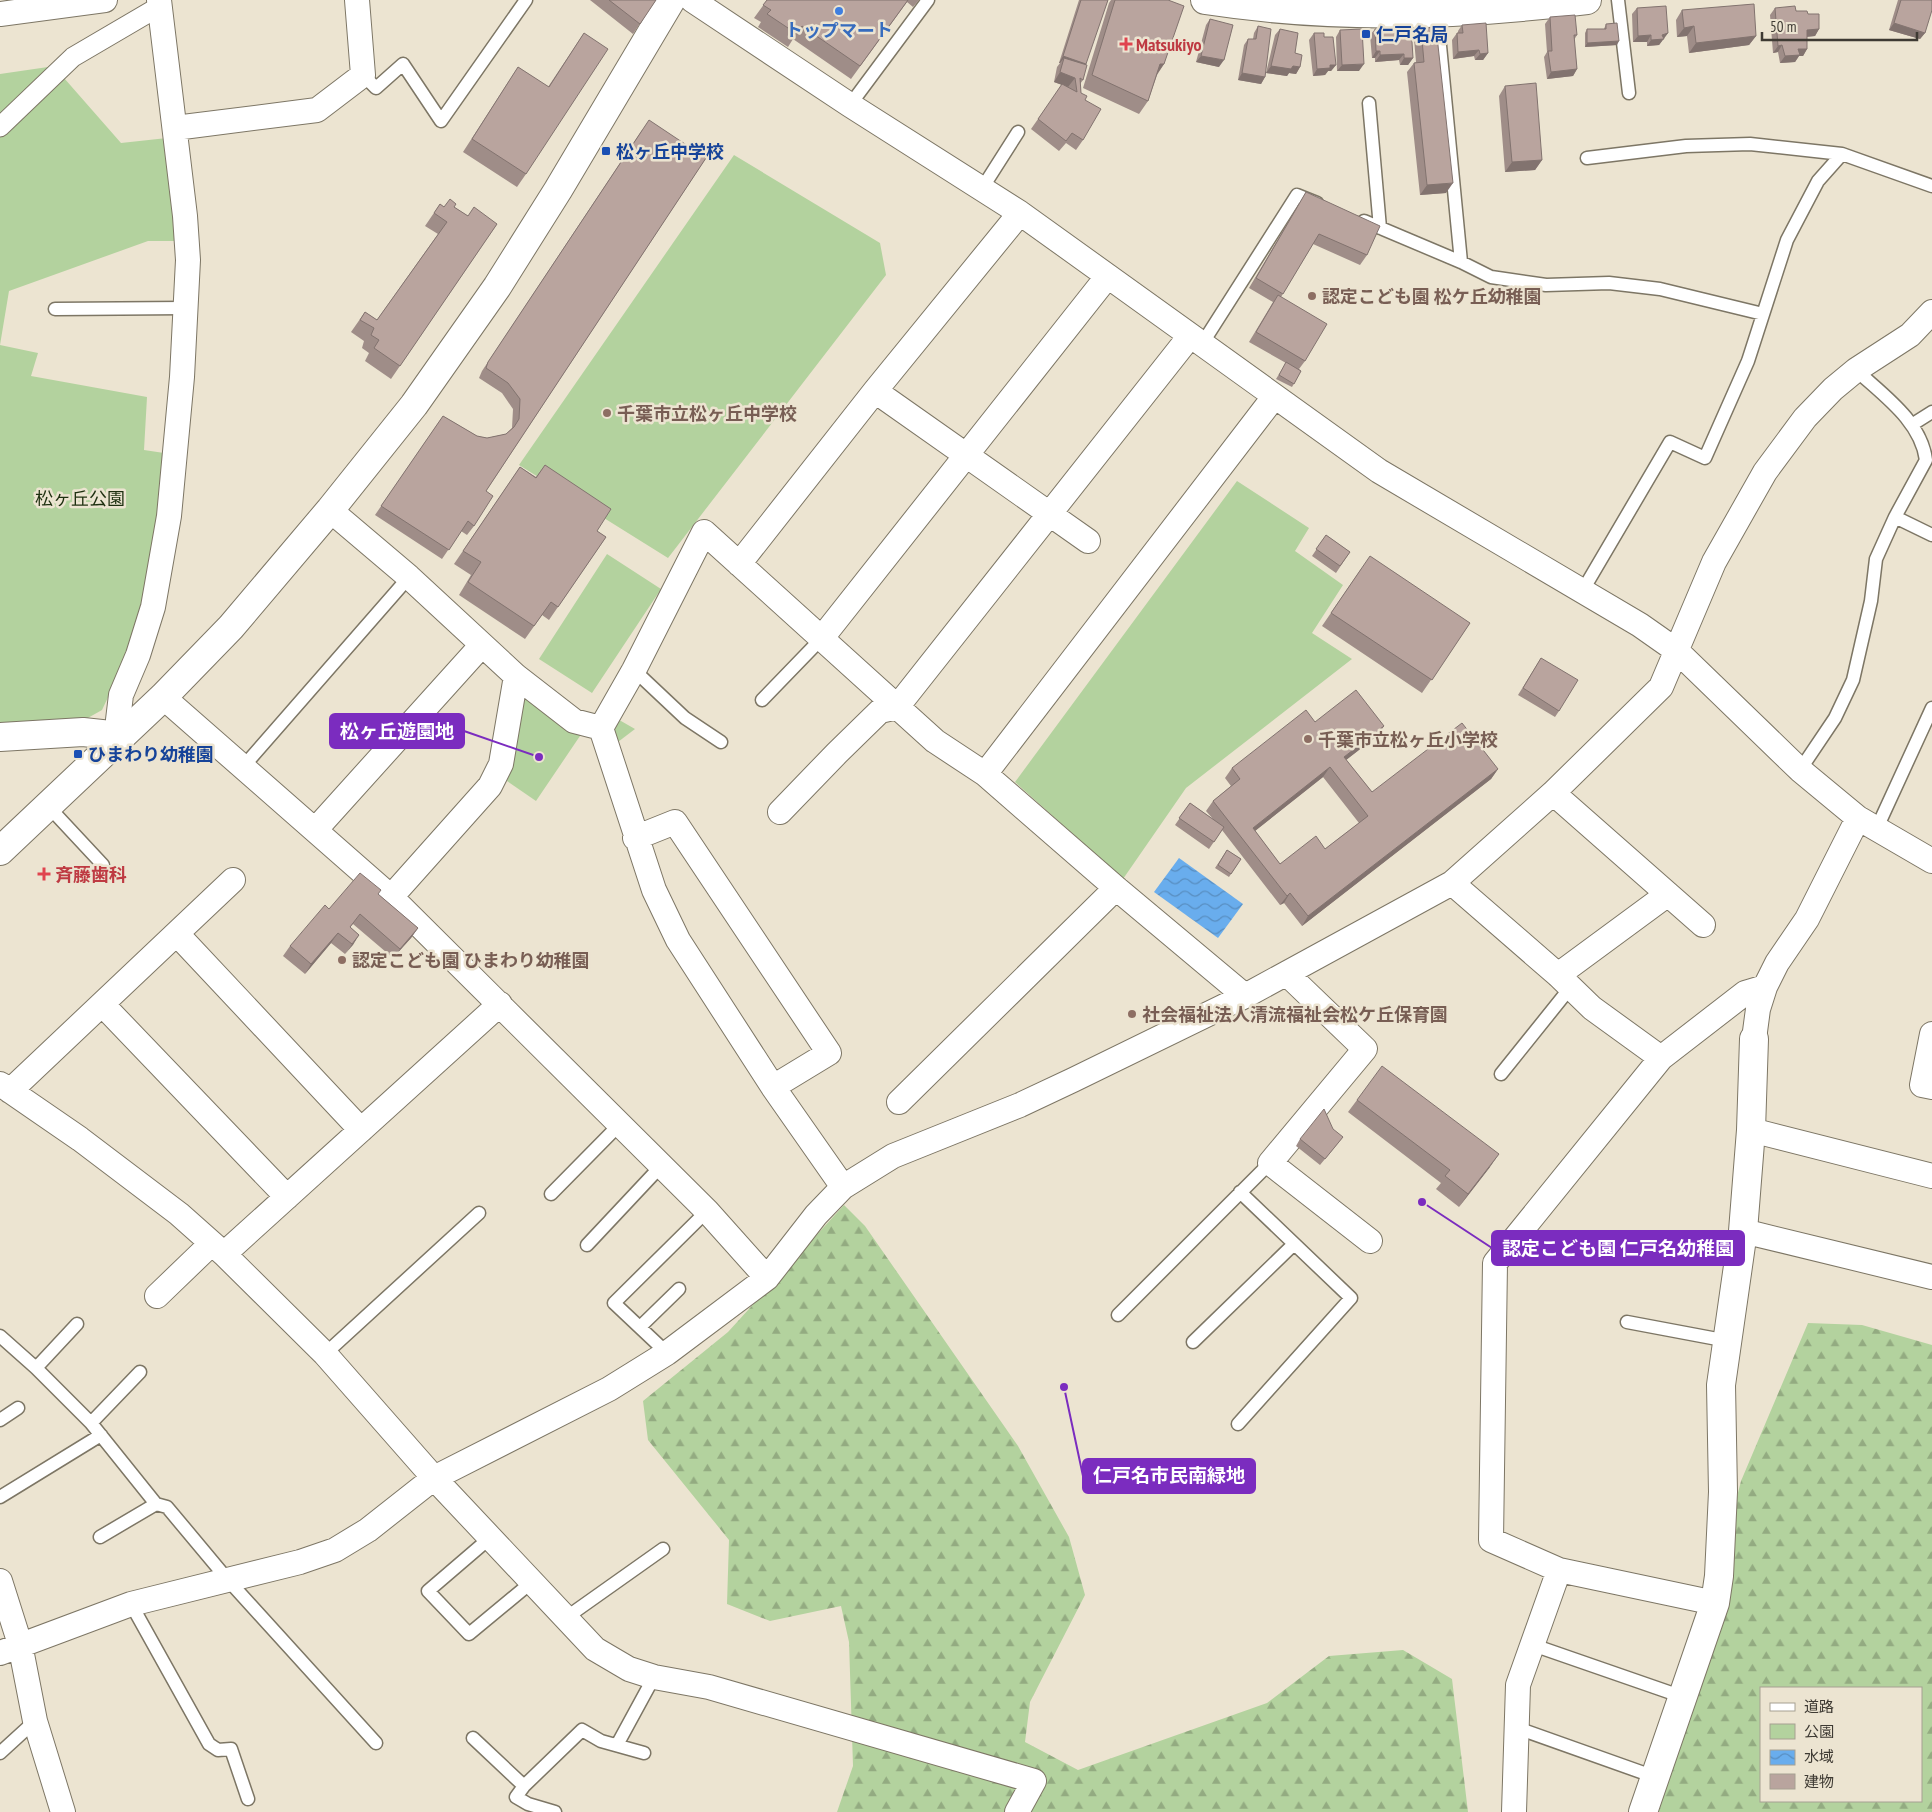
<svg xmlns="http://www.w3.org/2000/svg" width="1932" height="1812" viewBox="0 0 1932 1812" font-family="'PT Sans Narrow','Noto Sans JP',sans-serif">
<defs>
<pattern id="forest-firs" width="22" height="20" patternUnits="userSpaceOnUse" patternTransform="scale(1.25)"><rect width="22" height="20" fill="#b3d29e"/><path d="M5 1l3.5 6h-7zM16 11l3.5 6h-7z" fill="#93ab81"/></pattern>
<pattern id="water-waves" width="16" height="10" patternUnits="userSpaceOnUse" patternTransform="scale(1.25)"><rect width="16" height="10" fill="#69aded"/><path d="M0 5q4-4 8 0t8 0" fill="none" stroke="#588ec1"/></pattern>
</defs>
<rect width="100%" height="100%" fill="#ece4d1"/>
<!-- forest -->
<path fill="url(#forest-firs)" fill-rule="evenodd" d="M844,1205L865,1226L1018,1446L1069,1537L1085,1595L1030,1702L1025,1742L1078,1770L1267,1703L1329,1656L1403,1650L1452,1679L1468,1812H837L853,1766L849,1642L841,1606L770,1621L727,1604L729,1540L648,1440L643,1401L728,1332Z
M1808,1323L1862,1325L1932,1345V1812H1657L1741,1481ZM1761,1688H1921V1801H1761Z"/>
<!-- green -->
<path fill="#b3d29e" d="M70,49L82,60L64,78L121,143L167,138L178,241H148L9,291L0,345L38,353L31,376L147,397L144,450L164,453L163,486L147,593L134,642L102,710L86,719L0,726V74L48,67Z
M734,155L880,243L886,275L668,558L519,465Z
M1237,481L1309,528L1295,551L1343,585L1312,633L1352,659L1186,788L1123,879L1015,782Z
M607,554L661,589L592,693L539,659Z
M524,696L567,731L582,733L536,801L507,781Z
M614,717L635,729L614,745L611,731Z"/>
<!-- water -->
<path fill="url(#water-waves)" d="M1179,858L1243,904L1218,938L1154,892Z"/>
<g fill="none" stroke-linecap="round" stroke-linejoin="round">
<defs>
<path id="service" d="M1618,0L1629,93
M1438,25L1461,262
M363,75L376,88L403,64L441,121L526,0
M1369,103L1380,228
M850,105L928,0
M1587,158L1686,146L1750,144L1842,154L1932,186
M983,187L1018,132
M1364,221L1461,262L1491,277L1546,285L1609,283L1660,289L1763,314
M55,309L185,308
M1202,344L1297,195L1317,203
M1913,424L1932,412
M1895,517L1932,535
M1583,590L1670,442L1705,458L1748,361L1787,240L1818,181L1842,154
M634,670L685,718L721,742
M762,700L821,639
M243,767L409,577
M1800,770L1835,718L1853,680L1871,601L1876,559L1895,517L1926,460C1921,421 1883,395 1856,370
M48,806L103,865
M1876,830L1932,708
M1501,1074L1570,988
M551,1194L620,1124
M587,1245L662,1165
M1118,1315L1270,1163
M1627,1322L1728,1341
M640,1327L679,1289
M0,1336L36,1368L91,1423L156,1504L100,1537
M1193,1342L1294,1244
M667,1353L614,1303L707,1211
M325,1354L479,1213
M36,1368L77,1324
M0,1420L18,1408
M91,1423L140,1372
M1238,1424L1351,1298L1240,1192
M0,1497L101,1435
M156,1504L167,1507L228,1580L376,1743
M491,1537L428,1591L469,1634L533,1581
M131,1604L209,1744L218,1750L231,1749L248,1799
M567,1617L663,1549
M1533,1645L1683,1697
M1517,1728L1655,1777
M473,1738L524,1786
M617,1745L654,1677
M0,1753L35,1721
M555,1812L528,1804L516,1797L524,1786L582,1730L601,1741L644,1753"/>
<path id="pedestrian" d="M0,127L73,57L160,6"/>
<path id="minor" d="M692,0L850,105L1020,213L1379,471L1640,625L1677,651L1800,770L1858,818L1932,861
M0,14L105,0
M175,128L317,110L363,75L357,0
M875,391L1088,541
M330,510L409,577L516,676L574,721L601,728L654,890L678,940L773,1087L843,1187
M739,564L875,391L1020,213
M821,639L1107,277
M163,697L391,897L707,1211L767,1278
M601,728L634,670L704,532L935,741L985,774L1116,888L1245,996
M120,736L118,720L121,695L138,655L153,607L169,516L182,377L188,260L185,216L159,0
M985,774L1274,397
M1553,793L1703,925
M780,812L837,753L880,711L897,707L1190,336
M316,829L481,646
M635,838L675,822L829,1053L773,1087
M1452,883L1558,975L1592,1008L1661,1058
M391,897L490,786L501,764L516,676
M177,934L361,1130
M1287,974L1365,1049L1270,1163L1370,1241
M1558,975L1668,894
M102,1004L287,1197
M1932,1034L1922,1085L1932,1087
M1754,1039L1758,1009L1765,987L1777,963L1807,919L1858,818
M0,1084L80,1139L179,1214L224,1254L325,1354L434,1478L595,1649L629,1669L654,1677L709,1687L1034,1781L1017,1812
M10,1091L233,880
M899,1102L1116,888
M1751,1130L1932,1176
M1743,1231L1932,1277
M224,1254L500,1004
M157,1296L211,1244
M0,1581L20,1644L35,1721L63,1812
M1715,1603L1559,1570L1491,1540L1495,1263L1661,1058L1745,993L1765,987
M0,1653L131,1604L300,1562L335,1550L368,1530L434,1478L609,1389L667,1353L767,1278L816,1215L843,1187L893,1156L1020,1105L1073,1080L1245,996L1452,883L1553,793L1661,687L1714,562L1765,472L1805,418L1833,389L1856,370L1910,335L1932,312
M1514,1812L1518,1685L1559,1570"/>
<path id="tertiary" d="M0,737L83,732L120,736
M0,851L163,697L231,627L330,510L414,405L497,287L558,190L671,0
M1643,1812L1715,1603L1719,1576L1723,1492L1721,1385L1743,1231L1751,1130L1754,1039"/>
<path id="primary" d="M1205,0C1336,20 1456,16 1587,0"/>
</defs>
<!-- service casing -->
<use href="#service" stroke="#7d7665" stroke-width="15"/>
<!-- pedestrian casing -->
<use href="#pedestrian" stroke="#7d7665" stroke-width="21"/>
<!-- minor casing -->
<use href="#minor" stroke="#7d7665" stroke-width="26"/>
<!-- tertiary casing -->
<use href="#tertiary" stroke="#7d7665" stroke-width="30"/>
<!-- primary casing -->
<use href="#primary" stroke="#7d7665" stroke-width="30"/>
<!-- service -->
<use href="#service" stroke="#fff" stroke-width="12"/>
<!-- pedestrian -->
<use href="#pedestrian" stroke="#fff" stroke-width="19"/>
<!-- minor -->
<use href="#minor" stroke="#fff" stroke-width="24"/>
<!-- tertiary -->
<use href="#tertiary" stroke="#fff" stroke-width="28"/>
<!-- primary -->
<use href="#primary" stroke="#fff" stroke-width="28"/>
</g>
<!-- wall -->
<path fill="#9f8d88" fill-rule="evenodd" d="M590,0H656L633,34Z
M767,0H919L913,7L907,2L851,79L793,39L788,47L758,27L761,22L754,18Z
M1079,0H1108L1085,64L1083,80L1080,84L1081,93L1085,100L1083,140L1076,150L1066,143L1059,151L1031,129L1062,85L1054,82L1057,67L1060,63H1059Z
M1111,0H1168L1164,64L1157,75L1148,101L1139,114L1083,88L1109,3Z
M1898,0H1932L1925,33L1920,39L1889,30Z
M1637,8L1668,33L1659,45L1647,46V42H1633L1632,14Z
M1775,8L1796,11L1808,14L1819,29L1815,36L1807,37V49L1803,56H1799L1795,62L1780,63L1778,52L1773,53L1770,15Z
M1682,10L1756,36L1749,45L1689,53L1687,36L1677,37L1676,20Z
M1550,17L1577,35L1574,40L1577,69L1573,76L1547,79L1544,57L1547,52L1545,24Z
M1210,19L1219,67L1196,62L1206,25Z
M1606,24L1617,45L1585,47V33L1587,29H1604Z
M1462,25L1488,53L1483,60H1475L1474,56L1453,59L1452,40L1457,33H1458V31Z
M1258,26L1265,77L1261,84L1238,80L1244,45L1248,39H1253L1254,33Z
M1280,29L1295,53L1300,67L1296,74L1289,73L1287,76L1266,73L1275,35Z
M1375,29L1413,58L1408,65H1400L1399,60L1375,62V58H1372L1370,35Z
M1421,29L1446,193L1420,195L1407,72L1414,63L1416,62L1414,39Z
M1340,30L1359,71H1337L1336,37Z
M584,33L526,174L517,187L463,152L518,67L548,87Z
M1314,33L1324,37L1336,65L1331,71H1328L1325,75L1313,76L1309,40Z
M1505,86L1542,160L1535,170L1505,172L1499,96Z
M642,130L706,158L486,491L474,526L467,535L461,531L442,559L375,515L443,416L477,436L487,438L506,434L512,428L513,409L502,393L479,378L482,371Z
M1306,192L1367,255L1360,265L1313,244L1281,297L1305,361L1299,369L1301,371L1292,387L1276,379L1286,363L1249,342L1273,302L1249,288L1300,202Z
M440,204L444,207H454L468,216L497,224L391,379L365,361L369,353L362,348L364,341L351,332L365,312L377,320L438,234L425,226Z
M545,465L597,531L606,537L549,620L542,615L525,639L459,595L471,575L454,564L520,467L536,477Z
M1326,535L1350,552L1336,573L1312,556Z
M1361,569L1470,623L1422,693L1322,626Z
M1541,658L1559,711L1555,717L1518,695Z
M1315,722L1384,726L1377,736L1346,760L1372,792L1498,769L1491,779L1302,926L1284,903L1280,905L1222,830L1209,849L1175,825L1190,803L1213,819L1206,811L1213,801L1231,786L1225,778L1232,768ZM1323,777L1359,823L1325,849L1280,864L1255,831Z
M1227,850L1241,859L1229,877L1215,868Z
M378,894L418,928L411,938L393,958L353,924L350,927L359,935L345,954L331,943L305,974L283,956L290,946L329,909Z
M1357,1100L1490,1167L1459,1207L1436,1189L1441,1183L1348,1112Z
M1343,1137L1320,1165L1296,1146L1300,1139Z"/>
<!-- shaded-wall -->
<path fill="#82736f" d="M1894,23L1925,33L1920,39L1889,30Z
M1694,26L1687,36L1677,37L1684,28Z
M1819,29L1815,36L1802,37L1807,30Z
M1668,33L1659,45L1647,46L1651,40Z
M1651,35L1647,42H1633L1638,36Z
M1756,36L1749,45L1689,53L1696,43Z
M1619,41L1617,45L1585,47L1587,43Z
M1782,45L1778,52L1773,53L1778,46Z
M1798,49H1807L1803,56H1799L1795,62L1780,63L1785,56Z
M1479,50L1474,56L1453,59L1458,52Z
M1376,51H1380L1375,58H1372Z
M1488,53L1483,60H1475L1480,54Z
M1404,54L1399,60L1375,62L1380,55Z
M1063,56L1086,64L1081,70L1064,58L1060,63H1059Z
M1201,56L1224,60L1219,67L1196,62Z
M1404,58H1413L1408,65H1400Z
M1160,64H1164L1155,77Z
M1364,64L1359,71H1337L1342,65Z
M1330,65H1336L1331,71H1328L1325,75L1313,76L1317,69Z
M1271,66H1293L1300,67L1296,74L1289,73L1287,76L1266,73Z
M1577,69L1573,76L1547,79L1551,72Z
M1060,72L1075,78L1068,87L1054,82Z
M1242,73L1265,77L1261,84L1238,80Z
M1542,160L1535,170L1505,172L1512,162Z
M1453,183L1446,193L1420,195L1427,185Z
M1384,726L1377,736L1337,767L1344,757Z
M1330,767L1323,777L1246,838L1253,828Z
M1498,769L1491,779L1302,926L1308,916Z
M1290,893L1284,903L1280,905L1287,896Z
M418,928L411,938L393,958L400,949Z
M338,933L331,943L305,974L311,964Z
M359,935L353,945L345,954L352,944Z
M1499,1154L1490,1167L1459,1207L1468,1194Z"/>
<!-- building -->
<path fill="#b9a49e" stroke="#82736f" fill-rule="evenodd" d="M609,0H656L640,24Z
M767,0H908L860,66L802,26L797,34L767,14L771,10L763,5Z
M1081,0H1108L1086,64L1063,56Z
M1115,0H1168L1184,6L1164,64H1160L1148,101L1092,75Z
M1901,0H1932V10L1925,33L1894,23Z
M1754,4L1756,36L1696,43L1694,26L1684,28L1682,10Z
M1666,6L1668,33L1662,35L1664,39L1651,40V35L1638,36L1637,8Z
M1795,6L1796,11H1807L1808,14H1819V29L1807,30V49H1798L1800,55L1785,56L1782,45L1778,46L1775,8Z
M1575,15L1577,35H1574L1577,69L1551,72L1548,51H1552L1550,17Z
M1210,19L1233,25L1224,60L1201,56Z
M1486,23L1488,53L1480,54L1479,50L1458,52L1457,33H1463L1462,25Z
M1617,23L1619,41L1587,43V29H1606V24Z
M1258,26L1271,29L1265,77L1242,73L1248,39H1256Z
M1411,26L1413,58H1404V54L1380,55V51H1376L1375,29Z
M1436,27L1453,183L1427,185L1414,63L1424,62L1421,29Z
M1280,29L1298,33L1295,53L1302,55L1300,67L1293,66L1291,69L1271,66Z
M1362,29L1364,64L1342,65L1340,30Z
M584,33L608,49L526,174L472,139L518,67L549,87Z
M1314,33H1324V37H1333L1336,65H1330V68L1317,69Z
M1064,58L1087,65L1083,80L1080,78L1081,93L1087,96L1085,100L1101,109L1083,140L1072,133L1066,141L1038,119L1062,84L1077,92L1075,78L1060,72Z
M1536,83L1542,160L1512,162L1505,86Z
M649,120L706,158L486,491L493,496L474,526L468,521L449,550L381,506L443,416L477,436L487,438L506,434L514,427L519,419L520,399L508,383L486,368L488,362Z
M1306,192L1380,226L1367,255L1319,234L1283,294L1256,278Z
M450,199L456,204L454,207L468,216L474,207L497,224L400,366L374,348L379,340L371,335L374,328L360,320L365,312L377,320L447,222L434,213L440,204L444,207Z
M1278,295L1327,324L1305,361L1256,332Z
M1286,362L1301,371L1294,384L1279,375Z
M545,465L611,509L597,531L606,537L558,607L551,602L534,626L468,582L481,562L463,551L520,467L536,478Z
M1326,535L1350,552L1340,566L1316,549Z
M1370,556L1470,623L1432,680L1331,613Z
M1541,658L1578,680L1559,711L1523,688Z
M1356,690L1384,726L1344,757L1372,792L1462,723L1498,769L1308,916L1290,893L1287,896L1213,801L1240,779L1232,768L1306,710L1315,722ZM1330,767L1368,816L1325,849L1316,836L1280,864L1253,828Z
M1190,803L1224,827L1214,842L1179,818Z
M1227,850L1241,859L1231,874L1218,865Z
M360,873L381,890L378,894L418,928L400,949L360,914L350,927L359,935L352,944L338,933L311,964L290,946L325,905L329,909Z
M1382,1066L1499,1154L1468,1194L1445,1176L1450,1170L1357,1100Z
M1324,1109L1333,1129L1343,1137L1325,1159L1300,1139Z"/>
<!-- markers -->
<circle fill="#3f7fe0" stroke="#ece4d1" stroke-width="2" cx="839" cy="11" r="5"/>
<g fill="#1a4fb4" stroke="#ece4d1" stroke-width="2">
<rect x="1361" y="29" width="10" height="10" rx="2.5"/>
<rect x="601" y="146" width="10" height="10" rx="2.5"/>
<rect x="73" y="749" width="10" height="10" rx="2.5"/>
</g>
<g fill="#e0444e" stroke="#ece4d1" stroke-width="2">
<path d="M1123.5 36.5h5v5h5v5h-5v5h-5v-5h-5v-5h5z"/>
<path d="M41.5 866.5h5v5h5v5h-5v5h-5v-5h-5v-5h5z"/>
</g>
<g fill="#8d6e63" stroke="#ece4d1" stroke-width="2">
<circle cx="1312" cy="296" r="5"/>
<circle cx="607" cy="413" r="5"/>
<circle cx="1308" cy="739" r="5"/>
<circle cx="342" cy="960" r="5"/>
<circle cx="1132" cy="1014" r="5"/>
</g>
<g text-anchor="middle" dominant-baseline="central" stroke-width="5" stroke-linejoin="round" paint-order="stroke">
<!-- shop labels -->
<g font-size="18" font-weight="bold" fill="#366cbe" stroke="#ece4d1">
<text x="839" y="30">トップマート</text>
</g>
<!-- transit labels -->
<g font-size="18" font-weight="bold" fill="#164399" stroke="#ece4d1" text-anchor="start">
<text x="1376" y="34">仁戸名局</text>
<text x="616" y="151">松ヶ丘中学校</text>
<text x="88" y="754">ひまわり幼稚園</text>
</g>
<!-- health labels -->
<g font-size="18" font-weight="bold" fill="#be3a42" stroke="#ece4d1" text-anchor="start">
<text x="1136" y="44">Matsukiyo</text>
<text x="55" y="874">斉藤歯科</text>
</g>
<!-- education labels -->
<g font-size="18" font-weight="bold" fill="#785e54" stroke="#ece4d1" text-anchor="start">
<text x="1322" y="296">認定こども園 松ケ丘幼稚園</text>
<text x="617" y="413">千葉市立松ヶ丘中学校</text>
<text x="1318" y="739">千葉市立松ヶ丘小学校</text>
<text x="352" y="960">認定こども園 ひまわり幼稚園</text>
<text x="1142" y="1014">社会福祉法人清流福祉会松ケ丘保育園</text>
</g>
<!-- park labels -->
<g font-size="18" fill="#1e3010" stroke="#ece4d1">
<text x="80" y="498">松ヶ丘公園</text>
</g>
</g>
<!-- callouts -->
<path fill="none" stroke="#7b2cbf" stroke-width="2" d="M539 757L464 731M1422 1202L1492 1248M1064 1387L1083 1476"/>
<g fill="#7b2cbf" stroke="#ece4d1" stroke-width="2">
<circle cx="539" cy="757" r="5"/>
<circle cx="1422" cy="1202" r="5"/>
<circle cx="1064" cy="1387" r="5"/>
</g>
<g fill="#7b2cbf" stroke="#7b2cbf" stroke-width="2">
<rect x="330" y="714" width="134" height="34" rx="5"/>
<rect x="1492" y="1231" width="252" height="34" rx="5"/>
<rect x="1083" y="1459" width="172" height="34" rx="5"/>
</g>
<g font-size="19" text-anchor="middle" font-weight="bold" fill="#fff">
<text x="397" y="738">松ヶ丘遊園地</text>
<text x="1618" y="1255">認定こども園 仁戸名幼稚園</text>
<text x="1169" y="1482">仁戸名市民南緑地</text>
</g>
<!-- legend -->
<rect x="1760" y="1687" width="162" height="115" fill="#ece4d1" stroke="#a6a092"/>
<rect x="1770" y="1703" width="25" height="8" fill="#ffffff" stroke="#a6a092"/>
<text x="1804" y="1712" font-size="15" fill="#3e3a33">道路</text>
<rect x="1770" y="1724" width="25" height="15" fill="#b3d29e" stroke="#a6a092"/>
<text x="1804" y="1737" font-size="15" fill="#3e3a33">公園</text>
<rect x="1770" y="1750" width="25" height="15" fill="url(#water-waves)" stroke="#a6a092"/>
<text x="1804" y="1762" font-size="15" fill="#3e3a33">水域</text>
<rect x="1770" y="1774" width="25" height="15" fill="#b9a49e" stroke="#a6a092"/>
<text x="1804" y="1787" font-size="15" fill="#3e3a33">建物</text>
<!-- scale -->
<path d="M1762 32v8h155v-8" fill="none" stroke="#3e3a33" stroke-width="2.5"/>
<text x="1770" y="32" font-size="15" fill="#3e3a33" stroke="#ece4d1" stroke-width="4" paint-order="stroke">50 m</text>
</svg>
